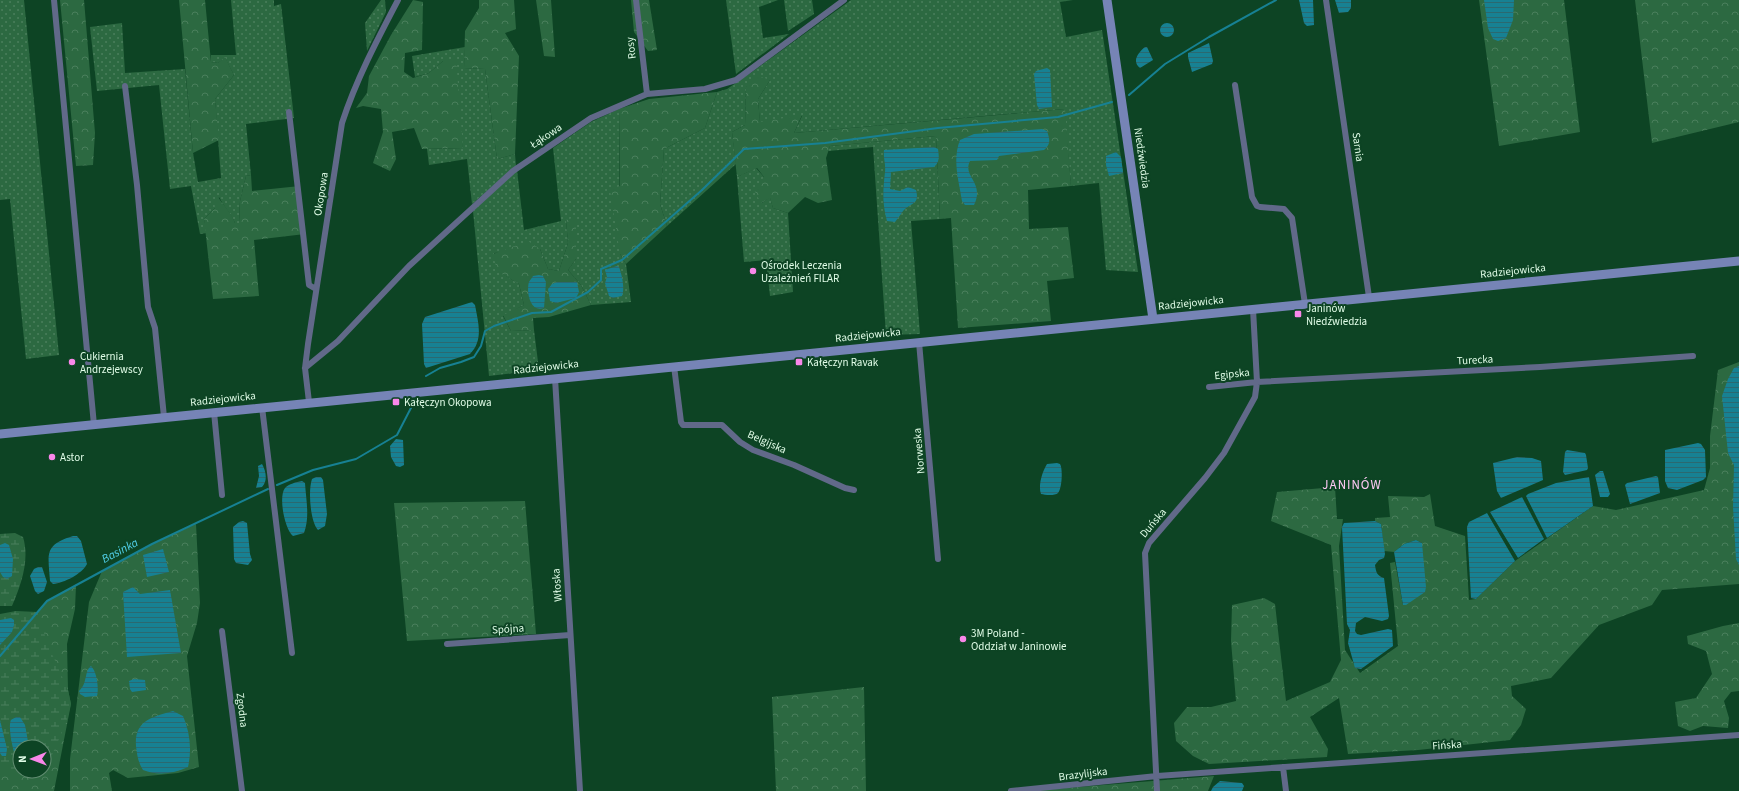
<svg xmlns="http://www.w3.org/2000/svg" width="1739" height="791" viewBox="0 0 1739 791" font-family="'Source Sans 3',sans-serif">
<defs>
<pattern id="grass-dots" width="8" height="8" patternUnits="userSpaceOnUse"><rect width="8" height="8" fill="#2c6941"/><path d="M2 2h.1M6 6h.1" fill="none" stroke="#4a7f5c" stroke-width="1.8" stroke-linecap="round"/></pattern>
<pattern id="forest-crowns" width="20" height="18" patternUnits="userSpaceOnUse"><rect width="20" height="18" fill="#2c6941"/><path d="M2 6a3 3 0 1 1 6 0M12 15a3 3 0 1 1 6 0" fill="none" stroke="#4a7f5c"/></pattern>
<pattern id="wetland-marsh" width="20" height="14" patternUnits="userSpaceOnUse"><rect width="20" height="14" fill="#2c6941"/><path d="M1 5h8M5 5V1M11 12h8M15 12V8" fill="none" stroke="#4a7f5c"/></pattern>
<pattern id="water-rules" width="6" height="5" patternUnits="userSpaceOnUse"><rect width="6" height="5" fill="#178193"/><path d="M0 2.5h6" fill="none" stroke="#2b6970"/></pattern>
</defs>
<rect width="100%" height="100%" fill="#0d4424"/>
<!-- grass -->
<path fill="url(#grass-dots)" d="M0,0H24L59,355L26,359L10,199L0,200Z
M231,0H274V6L281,4L294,118L246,124L251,175L246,176L240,201L239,223H235C231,213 224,207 219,197L215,208L204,219L207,233L200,234L191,186L170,189L159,85L97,91L90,27L122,23L125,73L185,69L193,153L198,182L221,178L215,99L234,75L225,58L218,63L211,62V55H236Z
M381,0H385L386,12L367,51L365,23Z
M726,0H778L759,7L763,38L789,34L736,74Z
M784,0H812L814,14L788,31Z
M851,0H1073L1060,2L1066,37L1102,30L1138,272L1106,270L1099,183L1071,186L1064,109L794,133L802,116L760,123L758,99L770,80L746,87L745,125L732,132L736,164L667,226L660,204L664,149L705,128L717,92L727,89L752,72Z
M465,47L464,68L485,69L497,159L515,154L516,166L472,204L467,159L429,165L427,149L463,148L443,61L429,73L415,77L412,56Z
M619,109L620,254L626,264L631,302L591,305L581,285L568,270L576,259L566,220L568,243L559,271L548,269L540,249L494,253L498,271L519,284L524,305L503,316L511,331L534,330L539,370L489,376L473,211L517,170L524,230L561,221L553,148L591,122Z
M936,136L940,219L911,221L920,334L886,335L873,147L828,151L830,146Z
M756,168L764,177L762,203L770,197L773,208L788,213L793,292L770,296L766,260L744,262L737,177Z"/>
<!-- forest -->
<path fill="url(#forest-crowns)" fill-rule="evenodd" d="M60,0H84L95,133L93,165L76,166Z
M179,0H205L211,62L218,63L225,57L234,75L215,99L219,140L193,153Z
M413,0L423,2L422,50L405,53L404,72L413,78L429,73L443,61L456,59L463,148L422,149L414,128L392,132L396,159L390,171L373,163L383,132L381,109L363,106L356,108L367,93L369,76L391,35Z
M479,0H514L516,29L505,33L519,56L515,154L497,159L485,69L464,68L465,31L479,8Z
M536,0H551L555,57L544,56Z
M631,0H649L657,50L648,51L634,32Z
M1479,0H1564L1580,132L1499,146Z
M1635,0H1739V122L1652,143Z
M758,76L770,80L758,99L760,122L802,115L794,133L1065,109L1071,186L1028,190L1029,229L1068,227L1074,278L1047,281L1051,321L958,328L951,218L940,219L936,136L830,146L826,158L832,200L818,203L805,197L788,213L773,208L770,198L761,203L754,190L764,177L757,168L737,177L732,132L745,125L746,87Z
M717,92L705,128L664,149L660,204L667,226L626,264L620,254L610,190L620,186L619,109L649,99Z
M251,175L252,191L300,186L305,234L254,240L259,296L213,299L204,219L215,208L214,201L218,197C224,206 231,212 235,223H239L240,201L246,176Z
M576,217V259L568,270L581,285L591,305L549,317L533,318L534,330L511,331L503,315L524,305L519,284L497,271L493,254L528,241L540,249L548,269L559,271L568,243L566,220Z
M1739,362V584L1662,590L1652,605L1599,625L1551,678L1511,686L1512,696L1526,709L1521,725L1510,740L1418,750L1348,754L1339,698L1310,717L1328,749L1327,757L1209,764L1193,756L1176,741L1174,723L1187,707H1211L1236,701L1231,641L1232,605L1264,598L1275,604L1286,701L1330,682L1341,660L1331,545L1271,521L1277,492L1335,487L1337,519H1343L1339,546L1345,650L1360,673L1398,646L1390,563L1395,562L1403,605L1422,543L1416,540L1404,544L1394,552L1384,551L1381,524L1375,521V518L1390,517L1388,496L1424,497L1430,494L1435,526L1465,536L1469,600L1476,599L1515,561L1593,506L1616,510L1704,490L1710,468V436L1718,370Z
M525,501L536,634L407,641L394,503Z
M196,524L200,603L197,623L187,656L199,767L178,773L128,778L113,770L109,773L112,791H70V759L89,602L102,571L152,544Z
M76,585L75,609L67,644L68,690L71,704L54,791H0V656L47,601ZM20,747H44V771H20Z
M1739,623V691L1731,692L1724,701L1729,718L1728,728L1703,726L1690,731L1678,726L1675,702L1696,698L1712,674L1706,651L1688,644L1687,636L1723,626Z
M864,687L866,791H776L772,697Z
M1214,776L1208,791H1030Z"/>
<!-- wetland -->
<path fill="url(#wetland-marsh)" d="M15,533L23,537C30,560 21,585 12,606H0V534Z
M16,611L37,612L48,645L68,690L71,704L66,723L52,755L44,761V747H20V771H28L14,777L0,764V614Z"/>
<!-- water -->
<path fill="url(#water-rules)" d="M1299,0H1313L1314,25L1307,26L1304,23Z
M1335,0H1351V8L1348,12L1339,13Z
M1484,0H1514L1513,20L1506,38L1498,41L1493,39L1488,28Z
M1160 30a7 7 0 1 1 14 0a7 7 0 1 1-14 0Z
M1209,43L1213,61L1212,64L1192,72L1188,57V53Z
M1145,47H1147L1153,60L1140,68C1131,61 1139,52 1145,47Z
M1047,68L1050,70L1052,107L1039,109L1037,105L1034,74L1036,71Z
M1042,129L1047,131C1050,140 1051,144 1044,150L999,156L997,160L970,161C962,177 985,182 974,205H965L962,201C959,181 952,160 960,140L974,134Z
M934,147L938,149C939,156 940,162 934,167L891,172L890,189L900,191L908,187L916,190C920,205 911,202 903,211C901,214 898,218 895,222L887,221C882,202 883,191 885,172C886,165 883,157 884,150Z
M1116,152L1121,157L1123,173L1109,176L1106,165V156Z
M617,266L619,267C622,275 625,288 622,296L613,298L609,296L605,283L607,277L605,270Z
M539,275L543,276L546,282L544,308C530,313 526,292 529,282C530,280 532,278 533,276Z
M557,282H577L579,292L576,298L556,303L550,301L548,289L552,284Z
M472,302L475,305C478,322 484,340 470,354L426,368L424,364L422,324L425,317Z
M1739,366V565L1736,559L1733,507L1734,465L1728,453L1722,396L1728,379L1734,368Z
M396,439L403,440L404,465L400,467L396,466L391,457L390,446Z
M1698,443L1701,444L1705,450L1706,477L1703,480L1677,490L1668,488L1665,481V450Z
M1567,450L1585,453L1586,455L1588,468L1587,470L1565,475L1563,472L1565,452Z
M1517,457L1532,458L1541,461L1543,480L1501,498L1497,491L1493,463Z
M1057,463L1060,464C1063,468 1062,489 1058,493C1055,496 1045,495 1041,494C1038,486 1042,472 1047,464Z
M262,464C266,471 268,481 262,487L256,488L259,476L258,466Z
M1600,471H1603L1610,494L1608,497H1600L1595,475Z
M1656,476L1658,477L1660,493L1630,504L1625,485L1627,483Z
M316,477H321L323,480L327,514L325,526L318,530C310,521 308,490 312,479Z
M1589,477L1593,506L1547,538L1526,496L1528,494L1556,483Z
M302,481L305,483C306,500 310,517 304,533L293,536C285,530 278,497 285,488C289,484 296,482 302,481Z
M1522,497L1544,539L1518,558L1490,512Z
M1487,513L1515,561L1476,599L1471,598L1467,527L1469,522Z
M243,521L247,523L250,554L252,560L248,565L236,563L234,559L233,527L239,522Z
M1375,521L1381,524L1385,554L1384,558L1379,560L1375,565C1376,572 1377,576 1384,578L1389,616L1388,619L1382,621L1365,617L1356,623L1355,631L1357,634L1361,635L1388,629L1392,630L1393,646L1361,669L1355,668L1348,643L1350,630L1347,624L1342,527L1344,523Z
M73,536H77L81,541L87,564C82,574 64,583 53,584L50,581C48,553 44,545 73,536Z
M1416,540L1422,543L1426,587L1425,592L1406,605H1403L1394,552L1404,544Z
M5,543L9,545L13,559L12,576L7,579L3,577L0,572V545Z
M163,549L169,572L147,577L143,555Z
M38,567H42L47,582L44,591L38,594L35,591L30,576L34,569Z
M133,587L140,594L170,590L181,653L127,657L123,592Z
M11,618L14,620V625L12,632L0,645V620Z
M91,666C97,672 99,688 97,696L85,697L80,694L79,691C88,683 84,671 91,666Z
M134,679L145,680L146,690L132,692L130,689L129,681Z
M173,711L183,716C190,732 192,750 188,767C173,774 158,776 143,770C138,762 137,755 136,746C134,720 153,717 173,711Z
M16,717H20L25,725L29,747H20V767C15,761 7,728 11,720C12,719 15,718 16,717Z
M0,720L7,749L6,756H2L0,753Z
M1220,781L1242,783L1244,786L1242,791H1211L1213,787Z"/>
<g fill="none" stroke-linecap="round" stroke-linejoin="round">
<!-- stream -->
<path stroke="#178193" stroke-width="2" d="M1129,95L1165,64L1209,37L1276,0
M426,376L440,368L461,362L474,357L481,346L485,331L494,326L532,313L551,312L588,292L601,280V269L622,260L702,190L744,149L825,143L938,128L1058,117L1112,102
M277,485L313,470L356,459L397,435L413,404
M0,656L47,601L152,544L268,489"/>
<!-- street -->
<path stroke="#616989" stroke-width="6" d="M54,0L94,425
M636,0L647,94
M1326,0L1369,297
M1235,85L1252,197L1257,206L1260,207L1284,209L1292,218L1305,304
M125,86L137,185L148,307L155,328L164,417
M289,112L309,285L316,289
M919,342L938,559
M674,366L681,422L683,425H722L740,442L753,450L794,465L845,488L854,490
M305,368L338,341L409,266L513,171L591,118L647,94L705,89L736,80L844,0
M555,378L580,791
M1209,387L1257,382L1540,367L1693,356
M309,402L305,368L308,344L342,123C356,80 377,40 398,0
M262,407L292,653
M214,412L222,495
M222,631L242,791
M447,644L570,635
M1283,767L1286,791
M1011,791L1157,776L1739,735
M1157,791L1145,553L1149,543L1205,478L1224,453L1255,397L1257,382L1253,309"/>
<!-- secondary -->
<path stroke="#7684b6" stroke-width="9" d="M1107,0L1153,319
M0,434L1739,261"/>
</g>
<!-- markers -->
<g fill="#f987e9" stroke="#0d4424" stroke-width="1.5">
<circle cx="753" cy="271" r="4"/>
<rect x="1294" y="310" width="8" height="8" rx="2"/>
<circle cx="72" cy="362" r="4"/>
<rect x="795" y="358" width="8" height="8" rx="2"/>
<rect x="392" y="398" width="8" height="8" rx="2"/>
<circle cx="52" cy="457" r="4"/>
<circle cx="963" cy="639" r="4"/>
</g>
<g text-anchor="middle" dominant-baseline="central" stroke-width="4" stroke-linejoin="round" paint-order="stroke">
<!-- street labels -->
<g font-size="11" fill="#e1fde8" stroke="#0d4424">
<text transform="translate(631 48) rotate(-97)">Rosy</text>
<text transform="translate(546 136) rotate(-34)">Łąkowa</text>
<text transform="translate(1358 147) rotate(82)">Sarnia</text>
<text transform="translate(1142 158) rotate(82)">Niedźwiedzia</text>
<text transform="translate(321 194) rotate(-81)">Okopowa</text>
<text transform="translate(1513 271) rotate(-6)">Radziejowicka</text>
<text transform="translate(1191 303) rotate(-6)">Radziejowicka</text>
<text transform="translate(868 335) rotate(-6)">Radziejowicka</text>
<text transform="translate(1475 360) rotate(-3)">Turecka</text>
<text transform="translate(546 367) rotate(-6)">Radziejowicka</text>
<text transform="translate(1232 374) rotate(-6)">Egipska</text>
<text transform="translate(223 399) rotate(-6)">Radziejowicka</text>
<text transform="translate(767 442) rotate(24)">Belgijska</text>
<text transform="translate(919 451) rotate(-95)">Norweska</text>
<text transform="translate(1153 523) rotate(-50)">Duńska</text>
<text transform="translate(557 585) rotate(-94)">Włoska</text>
<text transform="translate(508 629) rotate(-4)">Spójna</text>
<text transform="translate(242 710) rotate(83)">Zgodna</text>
<text transform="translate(1447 745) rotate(-4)">Fińska</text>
<text transform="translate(1083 774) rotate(-7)">Brazylijska</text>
</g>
<!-- poi labels -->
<g font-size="11" fill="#e1fde8" stroke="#0d4424" text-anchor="start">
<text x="761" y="265">Ośrodek Leczenia<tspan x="761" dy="13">Uzależnień FILAR</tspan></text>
<text x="1306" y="308">Janinów<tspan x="1306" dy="13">Niedźwiedzia</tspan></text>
<text x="80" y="356">Cukiernia<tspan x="80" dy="13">Andrzejewscy</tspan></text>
<text x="807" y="362">Kałęczyn Ravak</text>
<text x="404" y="402">Kałęczyn Okopowa</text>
<text x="60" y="457">Astor</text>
<text x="971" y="633">3M Poland -<tspan x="971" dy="13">Oddział w Janinowie</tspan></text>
</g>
<!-- water labels -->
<g font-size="12" font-style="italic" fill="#52d2eb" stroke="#0d4424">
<text transform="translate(120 551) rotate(-28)">Basinka</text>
</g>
<!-- quarter labels -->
<g font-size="13" letter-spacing="1" fill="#fcc8f2" stroke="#0d4424">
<text x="1352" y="485">JANINÓW</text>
</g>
</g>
<!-- north arrow -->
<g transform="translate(32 759) rotate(269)"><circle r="19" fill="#0d4424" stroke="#628e72"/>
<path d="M0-3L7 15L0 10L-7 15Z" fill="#f987e9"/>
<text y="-6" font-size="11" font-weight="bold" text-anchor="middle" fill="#e1fde8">N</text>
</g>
</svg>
